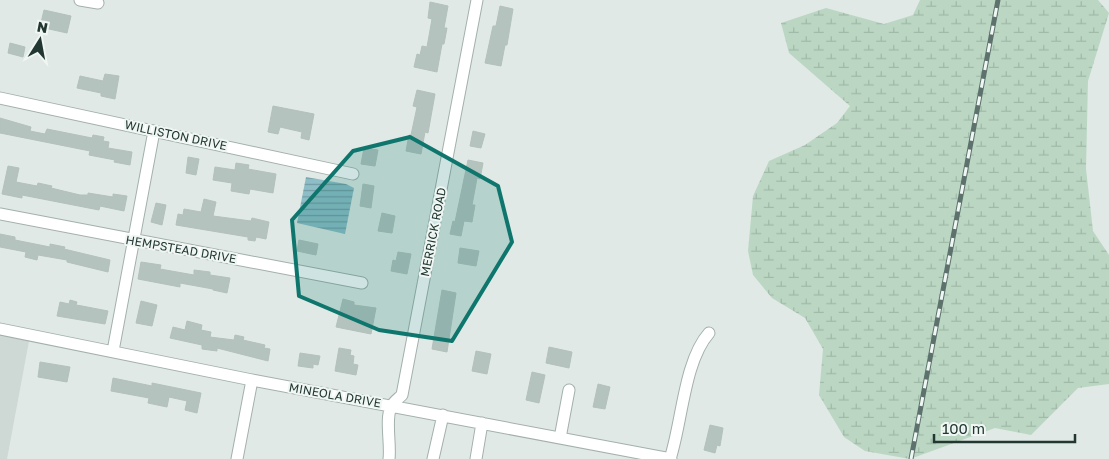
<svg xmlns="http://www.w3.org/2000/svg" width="1109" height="459" viewBox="0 0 1109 459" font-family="'Golos Text',sans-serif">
<defs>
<pattern id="wetland-marsh" width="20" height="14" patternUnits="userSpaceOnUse" patternTransform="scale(1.25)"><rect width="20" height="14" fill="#bbd7c3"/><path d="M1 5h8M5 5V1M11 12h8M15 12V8" fill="none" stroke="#a0b9a8"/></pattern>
<pattern id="water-rules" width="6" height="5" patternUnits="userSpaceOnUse" patternTransform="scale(1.25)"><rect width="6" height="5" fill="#8dbec8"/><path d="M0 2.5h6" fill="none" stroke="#739ba3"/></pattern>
</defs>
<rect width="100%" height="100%" fill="#e0e9e5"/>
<!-- built -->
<path fill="#ced8d4" d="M0,336L29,341L7,459H0Z"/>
<!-- wetland -->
<path fill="url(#wetland-marsh)" d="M920,0H1098L1109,13L1088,81L1086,169L1093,231L1109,255V384L1078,388L1031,435L995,428L910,459L865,451L844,437L819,395L823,349L805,318L772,298L753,275L748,251L753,196L769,161L805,145L837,123L850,106L789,53L781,23L826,8L884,24L913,15Z"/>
<!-- water -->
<path fill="url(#water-rules)" d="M306,177L346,184L354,188L345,234L297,223Z"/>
<!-- building -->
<path fill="#b5c3be" stroke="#b3c1bc" d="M430,2L448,6L444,28H447L444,44H442L437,72L414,67L417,54L420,55L422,46L427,47L432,19L428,18Z
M500,6L513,9L507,45H505L501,66L485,63L493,26H496Z
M44,10L71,16L67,33L40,27Z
M10,43L25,47L23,57L8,53Z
M105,74L119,76L115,99L101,96V93L77,88L80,76L103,81Z
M417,90L435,94L428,133L425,132L421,154L406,151L409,135H411L417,107L413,106Z
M273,106L314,114L309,140L301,138L302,132L293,130L280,127L278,134L268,132Z
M0,118L31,127L30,131L45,134L47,129L92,138L93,135L104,137L103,141L109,142L108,148L132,152L130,165L114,162L115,160L89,155L90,151L0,133Z
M473,131L485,134L481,148L470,146Z
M364,148L378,150L375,166L361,164Z
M188,157L199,159L196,175L186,173Z
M468,160L483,163L480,179L477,178L472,205H475L472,222L464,221L461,236L450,234L453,221L455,222Z
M236,163L249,165L248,169L276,174L273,193L250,189L249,194L231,191L232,183L213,180L215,167L235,170Z
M8,166L19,168L16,182L37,186L38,183L52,186L51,188L80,195H88V193L113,197V194L127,196L124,211L100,206L99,210L22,195V198L2,194Z
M363,184L374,186L371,208L360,206Z
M204,199L216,202L213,216L251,221L252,218L269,222L266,239L256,237L255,241L248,240V237L176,225L178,214L183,215L184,209L201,212Z
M156,203L166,205L162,225L151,222Z
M382,213L395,216L392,233L378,231Z
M0,234L15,237V240L50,247V244L65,247L64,249L110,260L108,272L67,262V260L38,255L37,260L25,257L26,252L0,247Z
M299,240L318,244L316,255L297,251Z
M460,248L479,251L476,266L458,263Z
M398,252L411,254L407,274L391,271L393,260L396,261Z
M141,262L161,265L160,269L194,275V270L210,272V275L230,278L227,293L213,290V289L180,283V287L138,279Z
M442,290L456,293L447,352L432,349Z
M343,299L354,302V305L376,308L371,334L336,327Z
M70,300L77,302L76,305L82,306L108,311L105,324L57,316L60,302L69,304Z
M141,301L157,305L152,326L136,323Z
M187,321L202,325L201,330L211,332L210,337L234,340L235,335L244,337L243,340L265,345L264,348L270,349L268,361L217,348V351L202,349V345L170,338L173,327L185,330Z
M549,347L572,352L569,368L546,363Z
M339,348L351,350L350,355L354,356L353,364L358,365L356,375L335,371Z
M476,351L491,354L487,374L472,371Z
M300,353L320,356L318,365L313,364V368L298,366Z
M40,362L70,367L67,382L38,377Z
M532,372L545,375L539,403L526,400Z
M113,378L152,386V383L201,393L197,413L185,410L187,401L169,397L167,407L148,403L149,398L111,391Z
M598,384L610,387L605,409L593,407Z
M710,425L723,428L720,446L717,445L715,453L704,450Z"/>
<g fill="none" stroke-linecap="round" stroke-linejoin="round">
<defs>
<path id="minor" d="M80,0L98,3
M0,98L353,174
M0,214L362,283
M0,329L252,380L671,459
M113,351L154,131
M560,438L569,390
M237,459L252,380
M389,459C391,444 385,419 391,407C393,402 398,399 402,395L477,0
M433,459L443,415
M476,459L482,423
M670,459C682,423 684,361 709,333"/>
</defs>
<!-- minor casing -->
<use href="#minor" stroke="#a3b0ac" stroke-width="13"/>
<!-- minor -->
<use href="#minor" stroke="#fff" stroke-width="11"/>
<defs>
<path id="rail" d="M911,459L998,0"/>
</defs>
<!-- rail casing -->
<use href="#rail" stroke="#5d726d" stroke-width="5"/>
<!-- rail -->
<use href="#rail" stroke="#eff6f3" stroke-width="3" stroke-dasharray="9" stroke-linecap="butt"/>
</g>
<!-- marked area -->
<path fill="#0f766e" fill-opacity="0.2" stroke="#0f766e" stroke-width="4" stroke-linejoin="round" d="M410,137L498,186L512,242L452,341L379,330L299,296L292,220L353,151Z"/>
<g text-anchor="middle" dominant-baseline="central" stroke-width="4" stroke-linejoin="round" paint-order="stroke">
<!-- street labels -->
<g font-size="12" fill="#223732" stroke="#eff6f3">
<text transform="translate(176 135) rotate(12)">WILLISTON DRIVE</text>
<text transform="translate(433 232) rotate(-79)">MERRICK ROAD</text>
<text transform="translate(181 249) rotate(10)">HEMPSTEAD DRIVE</text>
<text transform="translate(335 395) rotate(10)">MINEOLA DRIVE</text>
</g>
</g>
<!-- north arrow -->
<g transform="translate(40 40) rotate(11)" stroke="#eff6f3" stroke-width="4" paint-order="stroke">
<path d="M0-4L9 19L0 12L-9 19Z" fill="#223732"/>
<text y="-8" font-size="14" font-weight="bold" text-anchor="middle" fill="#223732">N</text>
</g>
<!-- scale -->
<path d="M934 434v8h141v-8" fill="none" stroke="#223732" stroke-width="2.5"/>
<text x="942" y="434" font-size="15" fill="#223732" stroke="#eff6f3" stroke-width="4" paint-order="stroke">100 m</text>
</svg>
